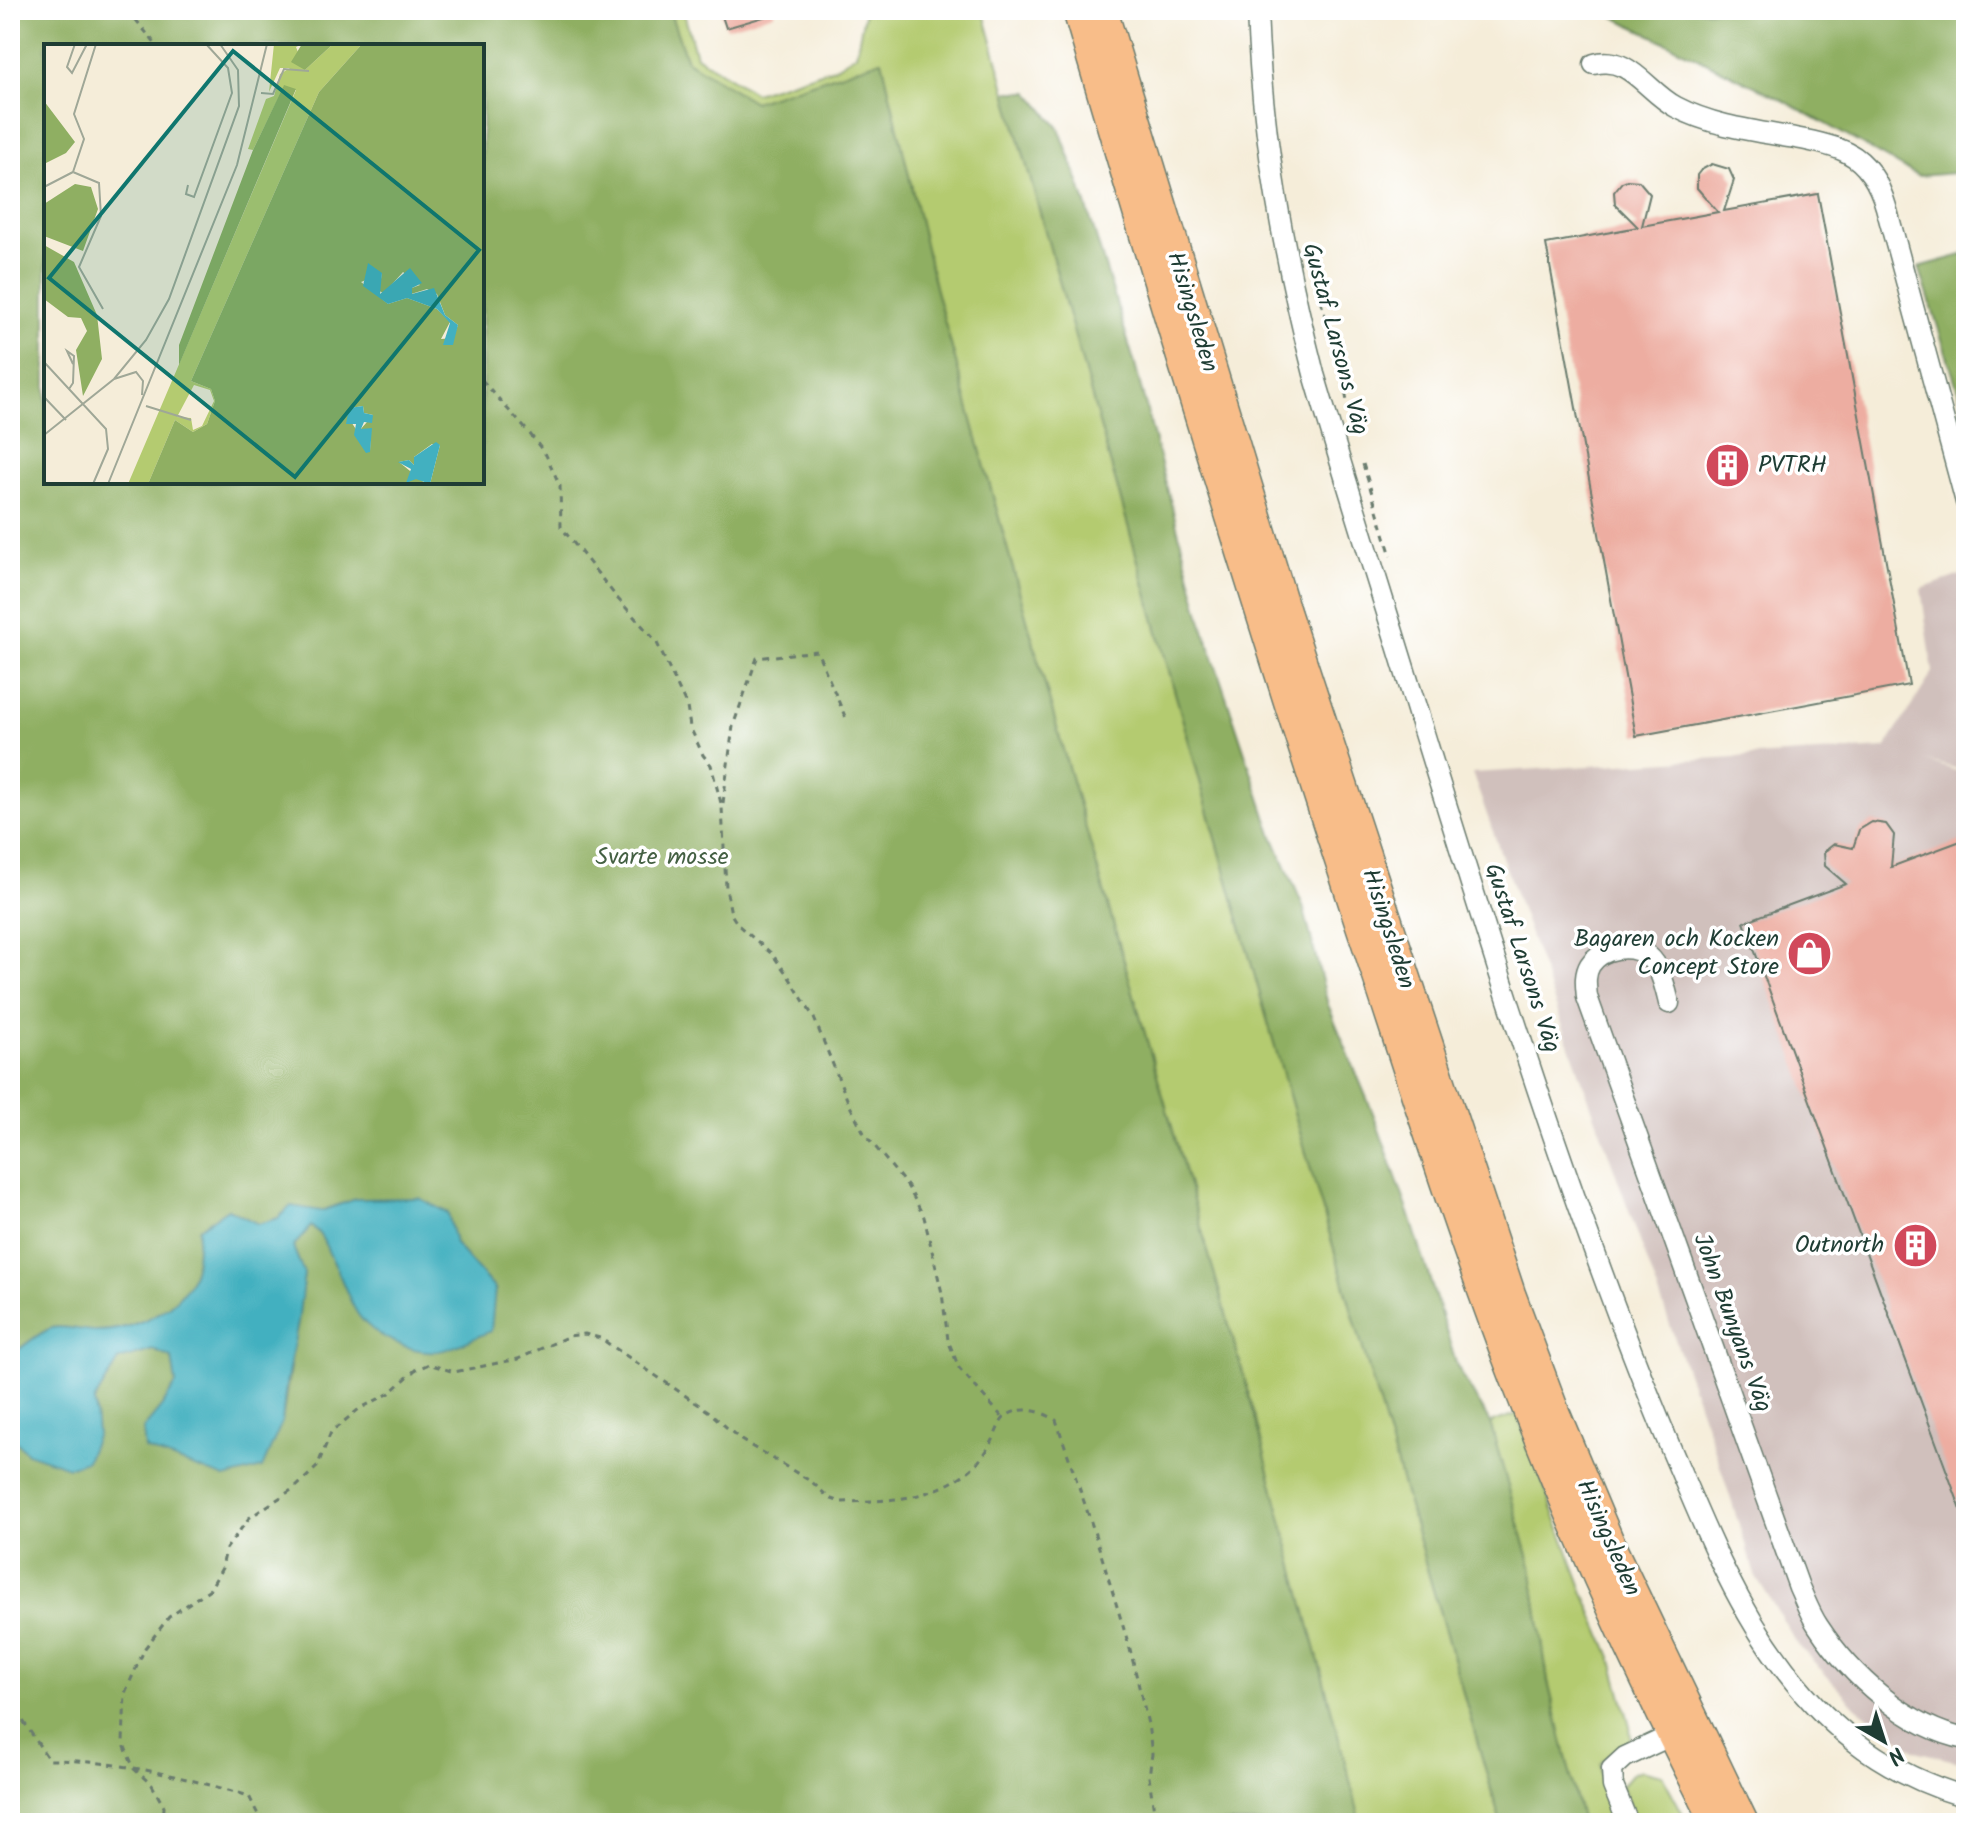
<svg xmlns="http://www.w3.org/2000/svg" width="1976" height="1833" viewBox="0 0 1976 1833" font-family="Kalam,sans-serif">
<rect width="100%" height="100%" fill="#fff"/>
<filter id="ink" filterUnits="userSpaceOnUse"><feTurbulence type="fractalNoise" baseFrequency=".0125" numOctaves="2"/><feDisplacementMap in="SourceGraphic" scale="16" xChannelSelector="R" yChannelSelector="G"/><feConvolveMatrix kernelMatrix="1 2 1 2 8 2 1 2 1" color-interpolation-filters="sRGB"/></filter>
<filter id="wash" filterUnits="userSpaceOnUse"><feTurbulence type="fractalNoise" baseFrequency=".006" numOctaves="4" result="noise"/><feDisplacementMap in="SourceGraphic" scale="32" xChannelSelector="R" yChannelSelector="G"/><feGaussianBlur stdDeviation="1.8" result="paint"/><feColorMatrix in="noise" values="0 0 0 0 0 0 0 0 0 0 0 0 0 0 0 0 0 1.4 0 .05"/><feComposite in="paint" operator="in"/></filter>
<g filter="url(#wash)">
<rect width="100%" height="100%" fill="#f5edd9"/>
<!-- industrial -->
<path fill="#d0c0bc" d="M1966,573V771L1924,760L1966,774V1764L1916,1751L1856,1707L1798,1645L1755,1575L1716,1453L1472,773L1885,748L1933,672L1921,589Z"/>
<!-- green -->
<path fill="#b4cb70" stroke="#6a8452" stroke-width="2" d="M669,10H683L696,56L755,93L834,68L856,54L865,10H983L1265,1012L1501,1823H1361L1247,1387L1062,746L935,287L882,60L754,102L687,61Z
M1517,1414L1584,1593L1611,1657L1630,1726L1631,1739L1626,1746L1609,1755L1600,1764V1773L1620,1823H1582L1548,1682L1531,1566L1490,1423Z
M1641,1770L1662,1775L1688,1823H1637L1621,1786L1631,1774Z"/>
<!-- forest -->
<path fill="#8faf62" stroke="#57764b" stroke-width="2" fill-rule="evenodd" d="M10,10H669L687,61L754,102L882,60L935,287L1062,746L1247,1387L1361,1823H10V1435L27,1453L97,1434L94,1401L119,1360L153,1350L172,1358L176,1384L162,1406L282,1422L304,1274L293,1247L311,1225C326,1238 332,1259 342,1276L495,1289L455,1244L448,1213L356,1199L321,1211L291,1207L278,1218L258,1224L228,1209L199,1228C196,1242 198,1258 194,1271C183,1309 132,1331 95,1331C82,1331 64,1325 52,1328C37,1333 23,1348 10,1355ZM46,46H482V482H46Z
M1600,10H1966V172L1918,176L1781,99Z
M1006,92H1029L1059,128L1081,188L1134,361L1204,630L1272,834L1303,906L1328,1005L1373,1113L1409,1213L1457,1366L1490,1423L1531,1566L1548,1682L1582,1823H1501L1265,1012Z
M1966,254V416L1919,267Z"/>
<!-- water -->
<path fill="#42b0c0" stroke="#30767a" stroke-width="2" d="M419,1198L448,1213L455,1244L495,1289L491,1331C477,1336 453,1350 438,1351C412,1354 371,1335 357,1313C347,1297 342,1278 333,1261C325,1247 324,1235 311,1226L293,1247L304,1274L298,1322L286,1384L282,1422L262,1468L225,1478L145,1449L143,1429L162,1406L176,1384L172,1358L153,1350L119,1360L94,1401L97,1434L86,1461L68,1467L27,1453L10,1435V1355C23,1348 37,1333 52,1328C64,1325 82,1331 95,1331C132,1331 183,1309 194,1271C198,1258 196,1242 199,1228L228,1209L258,1224L278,1218L291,1206L321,1211L356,1199Z"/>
<g id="blocks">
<!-- building -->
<path fill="#edada1" d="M720,10H774V14L726,28Z
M1712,164L1729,169L1734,180L1724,211L1818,194L1909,685L1636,736L1546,244L1638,227L1615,204L1614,192L1622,182L1627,180L1639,181L1650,194L1642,226L1718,212L1697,188V175L1701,170Z
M1872,822L1886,824L1894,835L1891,867L1966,839L1964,1518L1744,922L1846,884L1825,866L1824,852L1834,844L1853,848L1859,830Z"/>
</g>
</g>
<g filter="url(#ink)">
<use href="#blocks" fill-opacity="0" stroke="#6a7b6e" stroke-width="2"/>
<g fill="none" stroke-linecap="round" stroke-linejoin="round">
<defs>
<path id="minor" d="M1257,10C1261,134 1283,254 1314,374C1349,493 1387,611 1423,730C1478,907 1533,1085 1597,1259C1623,1330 1650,1401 1680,1470C1709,1539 1739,1610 1785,1670C1834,1734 1888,1774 1966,1797
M1594,64C1629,54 1647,92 1676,107C1712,126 1755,131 1795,138C1812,141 1833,145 1848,153C1869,164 1880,186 1886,207L1966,502
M1669,1003C1665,987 1661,967 1648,956C1631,943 1602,947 1590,965C1584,975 1586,986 1587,997L1799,1587C1805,1600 1810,1614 1818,1626C1850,1675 1908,1728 1966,1739
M1628,1823L1613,1786L1612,1769L1625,1757L1672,1735"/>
<path id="highway" d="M1078,10C1168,316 1262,622 1361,925C1411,1075 1457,1226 1514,1374C1573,1527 1641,1677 1717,1823
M1102,10L1286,615L1510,1294L1554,1412L1613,1552L1743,1823"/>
</defs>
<!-- minor casing -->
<use href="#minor" stroke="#6a7b6e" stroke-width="23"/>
<!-- highway casing -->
<use href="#highway" stroke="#6a7b6e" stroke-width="33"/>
<!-- path -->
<path stroke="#6a7b6e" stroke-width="3" stroke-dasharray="6 6" stroke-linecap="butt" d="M128,10L157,46
M1310,267L1341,367L1352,430
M482,380L530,434L546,455L560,486L561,527L618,599L656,641L687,707L690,727L703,755L711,765L722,807L726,888L731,914L738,925L772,954L789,977L814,1018L849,1104L864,1133L908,1187L924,1217L942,1293L948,1340L959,1368L1003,1418
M1363,464L1391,556
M723,803L733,726L757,658L817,651L847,721
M10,1701L49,1760C116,1760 184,1777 249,1796L262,1823
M163,1823L164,1807L152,1785L134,1769L123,1742L125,1693L145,1648L169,1617L210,1589L222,1568L226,1549L249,1518L296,1487L317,1467L331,1432L359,1409L390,1393L415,1370L429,1364L454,1372L518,1359L569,1336L585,1334L600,1338L708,1411L741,1440L812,1482L829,1498L840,1502C882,1501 924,1501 960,1477C974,1469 986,1454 993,1440C996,1433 999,1423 1004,1418C1019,1404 1042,1411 1056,1420L1093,1528L1130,1649L1148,1724L1152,1754L1149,1777L1154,1811L1160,1823"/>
<!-- minor -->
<use href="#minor" stroke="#fff" stroke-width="20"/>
<!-- highway -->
<use href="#highway" stroke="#f8bd89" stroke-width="30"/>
</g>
</g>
<!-- icons -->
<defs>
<symbol id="building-disc" viewBox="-11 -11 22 22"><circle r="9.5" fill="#d1495b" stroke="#fff"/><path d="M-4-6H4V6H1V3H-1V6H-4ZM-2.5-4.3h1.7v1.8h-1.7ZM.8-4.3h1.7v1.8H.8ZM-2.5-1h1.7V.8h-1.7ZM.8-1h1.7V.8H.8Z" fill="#fff"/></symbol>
<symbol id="shop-disc" viewBox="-11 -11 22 22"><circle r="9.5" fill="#d1495b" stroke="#fff"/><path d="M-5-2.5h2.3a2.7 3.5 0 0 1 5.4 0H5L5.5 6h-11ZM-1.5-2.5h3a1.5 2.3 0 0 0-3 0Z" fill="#fff"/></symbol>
</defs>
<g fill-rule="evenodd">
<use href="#building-disc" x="1702" y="440" width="51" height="51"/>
<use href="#shop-disc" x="1784" y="928" width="51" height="51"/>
<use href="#building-disc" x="1890" y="1220" width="51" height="51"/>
</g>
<g text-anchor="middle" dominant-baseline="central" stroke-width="7" stroke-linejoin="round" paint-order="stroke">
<!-- street labels -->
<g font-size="24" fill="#1f3d34" stroke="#fff">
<text transform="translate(1192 312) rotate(73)">Hisingsleden</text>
<text transform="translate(1335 339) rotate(75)">Gustaf Larsons Väg</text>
<text transform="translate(1388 929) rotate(72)">Hisingsleden</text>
<text transform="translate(1522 958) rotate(72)">Gustaf Larsons Väg</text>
<text transform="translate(1732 1323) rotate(70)">John Bunyans Väg</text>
<text transform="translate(1608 1538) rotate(66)">Hisingsleden</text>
</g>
<!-- poi labels -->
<g font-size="24" fill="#1f3d34" stroke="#fff" text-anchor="end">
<text x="1758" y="465" text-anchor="start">PVTRH</text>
<text x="1779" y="939">Bagaren och Kocken<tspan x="1779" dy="28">Concept Store</tspan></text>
<text x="1884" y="1245">Outnorth</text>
</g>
<!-- park labels -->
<g font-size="24" fill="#446043" stroke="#fff">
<text x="662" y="857">Svarte mosse</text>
</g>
</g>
<!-- overview -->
<g transform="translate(44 44)">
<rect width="440" height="440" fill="#f5edd9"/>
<path d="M230,0H258L252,3L261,26L289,0H318L275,48L147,337L167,345L171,357L163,380L149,388L131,376L104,440H84L252,46L240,42L209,106L204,105L222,55L230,52L236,30L246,24H236L225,48ZM150,341L166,346L170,357L158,382L149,386L147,374L133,373Z" fill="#b4cb70" fill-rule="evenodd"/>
<path d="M258,0H289L261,26L247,18ZM318,0H440V440H386L396,401L388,400L370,413V421L365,416L355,418L382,440H104L131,376L149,388L163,380L171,357L167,345L147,337L275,48ZM359,228L376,241L368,244L367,250L383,245L393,250L401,271L414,281L409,294L397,295L406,278L393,265L363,254L344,260L317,238L338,229L335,247L340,249ZM319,362L320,369L329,371L316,386L327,385L326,407L304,373L306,364ZM240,41L252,45L135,321V301L209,106ZM0,57L31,98L22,109L0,120ZM31,140L47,143L54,165L39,207L0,192V160ZM0,201L30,218L53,271L58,315L39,352L32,306L43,287L37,274L24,273L0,255Z" fill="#8faf62" fill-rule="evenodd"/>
<path d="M324,219L338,229L336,250L366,224L378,239L368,244V250L390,244L401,271L414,281L409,301H399L406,279L393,265L363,254L344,260L319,242ZM319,362L320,369L329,371L328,379L320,378L317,385L328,384L326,408L322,409L310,391L312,380H302L305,364ZM392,398L396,401L386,440L372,435L362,439L367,425L354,418L365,416L370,421V413Z" fill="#42b0c0"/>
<path fill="none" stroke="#9fa797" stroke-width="2" d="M31,0L23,23L28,29L43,0M217,49L229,50L240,25L265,27M29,128L55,139L57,172L35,223L59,265M29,128L40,95L30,70L52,0M144,141L142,150L150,153L188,49L184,24L162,0M0,143L29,128M0,318L62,385L64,405L49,440M70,335L92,328L99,337L98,351M25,345L29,339L30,312L23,307L29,320M0,353L22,376M102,362L147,376M0,391L70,335L102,296L125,255L195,62L194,26L176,0M64,440L193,121L223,0"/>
<path fill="#0f766e" fill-opacity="0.15" stroke="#0f766e" stroke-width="4" d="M189,7L435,206L251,433L5,234Z"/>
<rect width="440" height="440" fill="none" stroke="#1f3d34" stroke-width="4"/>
</g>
<!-- margin -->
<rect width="1976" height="1833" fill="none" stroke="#fff" stroke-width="40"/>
<!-- north arrow -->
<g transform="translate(1884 1741) rotate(141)" stroke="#ffffff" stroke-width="6" paint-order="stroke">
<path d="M0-6L14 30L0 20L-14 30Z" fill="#1f3d34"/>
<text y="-12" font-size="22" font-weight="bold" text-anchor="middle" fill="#1f3d34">N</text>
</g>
</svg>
